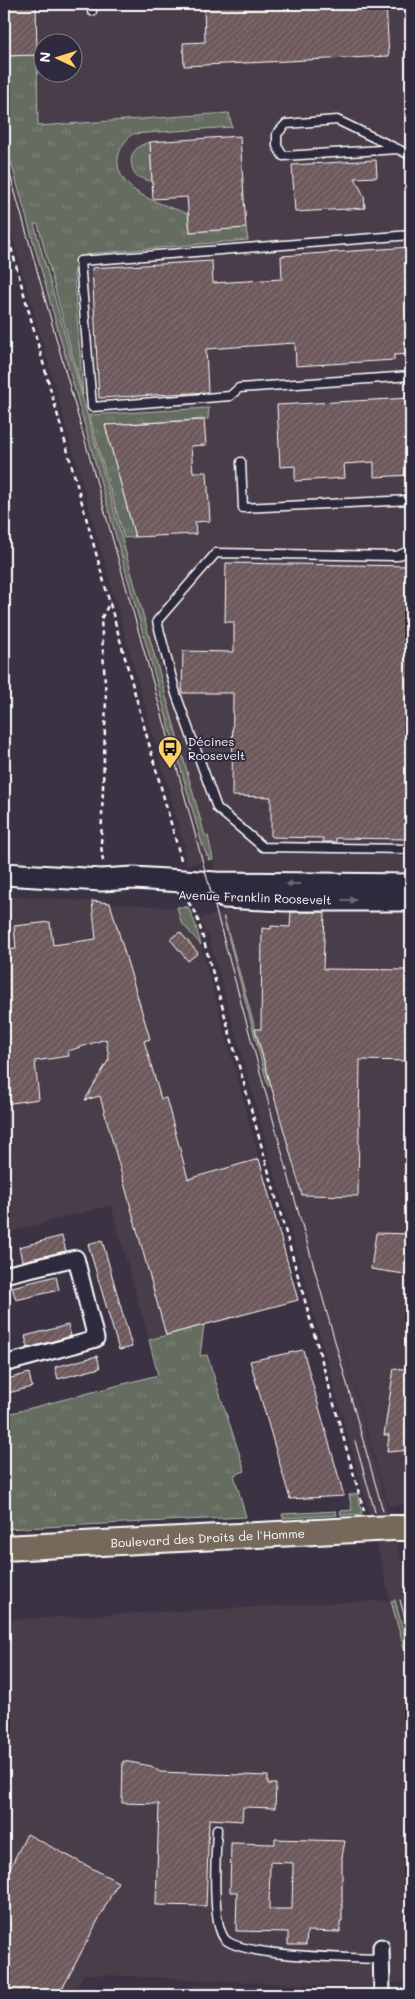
<svg xmlns="http://www.w3.org/2000/svg" width="415" height="1999" viewBox="0 0 415 1999" font-family="Mali,sans-serif">
<defs>
<pattern id="grass-tufts" width="24" height="20" patternUnits="userSpaceOnUse" patternTransform="scale(1.25)"><rect width="24" height="20" fill="#656c60"/><path d="M3 7l-1-3M5 7V3M7 7l1-3M15 17l-1-3M17 17v-4M19 17l1-3" fill="none" stroke="#7c8278"/></pattern>
<pattern id="building-hatch" width="6" height="6" patternUnits="userSpaceOnUse" patternTransform="scale(1.25)"><rect width="6" height="6" fill="#6d585b"/><path d="M-1 1l2-2M0 6l6-6M5 7l2-2" fill="none" stroke="#837174"/></pattern>
</defs>
<rect width="100%" height="100%" fill="#3b3343"/>
<filter id="ink" filterUnits="userSpaceOnUse"><feTurbulence type="fractalNoise" baseFrequency=".02" numOctaves="2"/><feDisplacementMap in="SourceGraphic" scale="10" xChannelSelector="R" yChannelSelector="G"/><feConvolveMatrix kernelMatrix="1 2 1 2 8 2 1 2 1" color-interpolation-filters="sRGB"/></filter>
<g filter="url(#ink)">
<!-- built -->
<path fill="#4a3e4a" fill-rule="evenodd" d="M4,4H411V1504L388,1506L323,1275L411,1596V1980L387,1984L375,1988L84,1974L73,1995H4V1620L390,1600L369,1512L208,934L205,935L201,918L223,912L213,859L187,865L183,848L185,847L4,206ZM42,42H72V72H42Z
M4,895L191,909L298,1300L149,1340L111,1205L4,1233Z
M193,1985L320,1991L319,1995H193Z"/>
<!-- grass -->
<path fill="url(#grass-tufts)" stroke="#b2b6b0" d="M37,55L38,126L229,113L232,127L132,134C123,143 117,152 118,165C122,195 164,204 188,214L190,232L246,228L248,240L87,254C79,260 75,266 74,276L83,395L38,224H34L205,836H208L213,859L208,860L209,856H207L202,844L4,137V56Z
M150,142L152,182L136,176C126,160 132,146 150,142Z
M209,408L208,419L105,425L135,537L124,538L89,415Z
M177,907H188L195,923L201,945L181,922Z
M223,917H224L271,1086H268Z
M204,1325L200,1356L207,1355L245,1471L234,1475L246,1517L4,1529V1415L158,1375L149,1340Z
M357,1493L362,1514L341,1515L340,1511L352,1510L349,1495Z
M336,1511L337,1515L283,1518L282,1514Z
M395,1600L411,1660V1674L391,1601Z"/>
<!-- building -->
<path fill="url(#building-hatch)" stroke="#fff" fill-rule="evenodd" d="M4,4H36L37,55L4,56Z
M204,4H386L389,56L184,66L183,43L205,42Z
M240,136L246,228L190,232L187,197L153,199L150,142Z
M376,160L377,177L355,178L364,196L365,208L295,212L292,165Z
M411,247V354L394,355V360L296,366L295,343L206,349L208,392L99,398L92,268L212,261L213,283L282,279L281,256Z
M411,398V475L374,477V462L344,464L345,478L295,481V466L280,467L277,405Z
M204,420L206,445L191,446L193,472H207L210,521L195,522L196,534L135,537L105,425Z
M226,563L411,566V839L336,838V842H323V838L271,837V797L232,796L233,693H182L183,651L234,652V622H225Z
M92,901L110,903L150,1039L144,1041L161,1099L166,1098L188,1179L259,1159L298,1300L166,1335L100,1096L85,1100L109,1059L106,1039L68,1051L69,1056L35,1061L39,1099L4,1104V950L16,949L14,926L50,922L53,945L96,939Z
M291,912H325L323,969L411,970V1061L360,1060L358,1196L302,1195L255,1029H261L262,928L271,929V926L290,927Z
M180,932L198,953L188,961L170,939Z
M376,1233L411,1234V1275L371,1269Z
M62,1236L66,1251L22,1261L19,1247Z
M102,1240L132,1347L119,1350L88,1244Z
M56,1276L59,1290L16,1300L12,1287Z
M68,1325L71,1336L28,1348L25,1336Z
M303,1350L344,1496L290,1499L250,1361Z
M97,1356L100,1368L58,1379L55,1367Z
M394,1368L411,1370V1450L387,1452L389,1435H384Z
M29,1373L32,1387L4,1394V1380Z
M123,1761L151,1766L160,1772L268,1776V1784H276L275,1808L243,1807L242,1821L209,1819L206,1906L156,1905L159,1804L122,1803Z
M27,1834L118,1882L59,1995H4V1880Z
M275,1839L345,1841L342,1857V1921H340V1932L307,1931L306,1945H288V1932L236,1931L237,1892H230L231,1843L275,1844ZM270,1862L293,1863L292,1909H269Z"/>
<g fill="none" stroke-linecap="round" stroke-linejoin="round">
<defs>
<path id="lane" d="M92,4V11
M398,149L283,156L277,146V134L286,124L337,120L408,154L411,153
M411,235L80,261L92,407L230,396L239,388L411,376
M241,462L243,508L411,500
M411,550L397,556L216,553L157,621L176,694L217,808L263,847L411,849
M217,1829C216,1853 211,1920 224,1938C237,1957 355,1958 381,1959"/>
<path id="street" d="M4,1275L76,1258L96,1339L4,1364
M381,1947L382,1995"/>
<path id="secondary" d="M4,874L101,880L133,878L216,883L411,885
M224,897L285,900H411"/>
<g id="primary">
<path d="M392,1528H411"/>
<path id="s1" d="M4,1548L374,1529"/>
</g>
</defs>
<!-- lane casing -->
<use href="#lane" stroke="#fff" stroke-width="11"/>
<!-- street casing -->
<use href="#street" stroke="#fff" stroke-width="19"/>
<!-- secondary casing -->
<use href="#secondary" stroke="#fff" stroke-width="25"/>
<!-- primary casing -->
<use href="#primary" stroke="#fff" stroke-width="28"/>
<!-- path -->
<path stroke="#fff" stroke-width="2.5" stroke-dasharray="5 4" stroke-linecap="butt" d="M4,222L182,863
M103,861L101,845L106,699L101,619L110,602
M188,902L196,913L364,1511"/>
<!-- lane -->
<use href="#lane" stroke="#2f2a3d" stroke-width="8"/>
<!-- street -->
<use href="#street" stroke="#2f2a3d" stroke-width="15"/>
<!-- secondary -->
<use href="#secondary" stroke="#2f2a3d" stroke-width="21"/>
<!-- primary -->
<use href="#primary" stroke="#76695c" stroke-width="24"/>
<!-- tram -->
<path stroke="#fff" stroke-width="1" d="M4,153L177,768L295,1200L383,1511
M355,1441L375,1512
M400,1600L411,1640"/>
<defs>
<path id="primary-bridge" d="M374,1529L392,1528"/>
</defs>
<!-- primary-bridge casing -->
<use href="#primary-bridge" stroke="#fff" stroke-width="28" stroke-linecap="butt"/>
<!-- primary-bridge -->
<use href="#primary-bridge" stroke="#76695c" stroke-width="24"/>
</g>
<!-- one-way arrows -->
<defs><path id="oneway-solid" d="M-6-.8H1V-3.2L6.5 0L1 3.2V.8H-6Z" transform="scale(1.25)"/></defs>
<g fill="#6d6a77">
<use href="#oneway-solid" transform="translate(293 884) rotate(-180)"/>
<use href="#oneway-solid" transform="translate(349 900)"/>
</g>
</g>
<!-- icons -->
<defs>
<symbol id="bus-pin" viewBox="-11 -11 22 30"><path d="M0 17L-7.5 6A9.5 9.5 0 1 1 7.5 6Z" fill="#ffd166" stroke="#2f2a3d"/><path d="M-5-6H5V4H4V6H2V4H-2V6H-4V4H-5ZM-3.5-4V0h7V-4ZM-3.5 1.2v1.5H-2V1.2ZM2 1.2v1.5H3.5V1.2Z" fill="#111"/></symbol>
</defs>
<g fill-rule="evenodd">
<use href="#bus-pin" x="156" y="734" width="28" height="38"/>
</g>
<g text-anchor="middle" dominant-baseline="central" stroke-width="4" stroke-linejoin="round" paint-order="stroke">
<!-- poi labels -->
<g font-size="12" fill="#fff" stroke="#2f2a3d" text-anchor="start">
<text x="188" y="741">Décines<tspan x="188" dy="14">Roosevelt</tspan></text>
</g>
<!-- street labels -->
<g font-size="12" fill="#fff" stroke="#2f2a3d">
<text transform="translate(255 897) rotate(2)">Avenue Franklin Roosevelt</text>
<text stroke="none"><textPath href="#s1" startOffset="204">Boulevard des Droits de l'Homme</textPath></text>
</g>
</g>
<!-- margin -->
<rect width="415" height="1999" fill="none" stroke="#2f2a3d" stroke-width="20"/>
<rect x="10" y="10" width="395" height="1979" fill="none" stroke="#fff" stroke-width="2" filter="url(#ink)"/>
<!-- north arrow -->
<g transform="translate(58 58) rotate(274)"><circle r="24" fill="#2f2a3d" stroke="#827f8b"/>
<path d="M0-4L9 19L0 12L-9 19Z" fill="#ffd166"/>
<text y="-8" font-size="14" font-weight="bold" text-anchor="middle" fill="#ffffff">N</text>
</g>
</svg>
